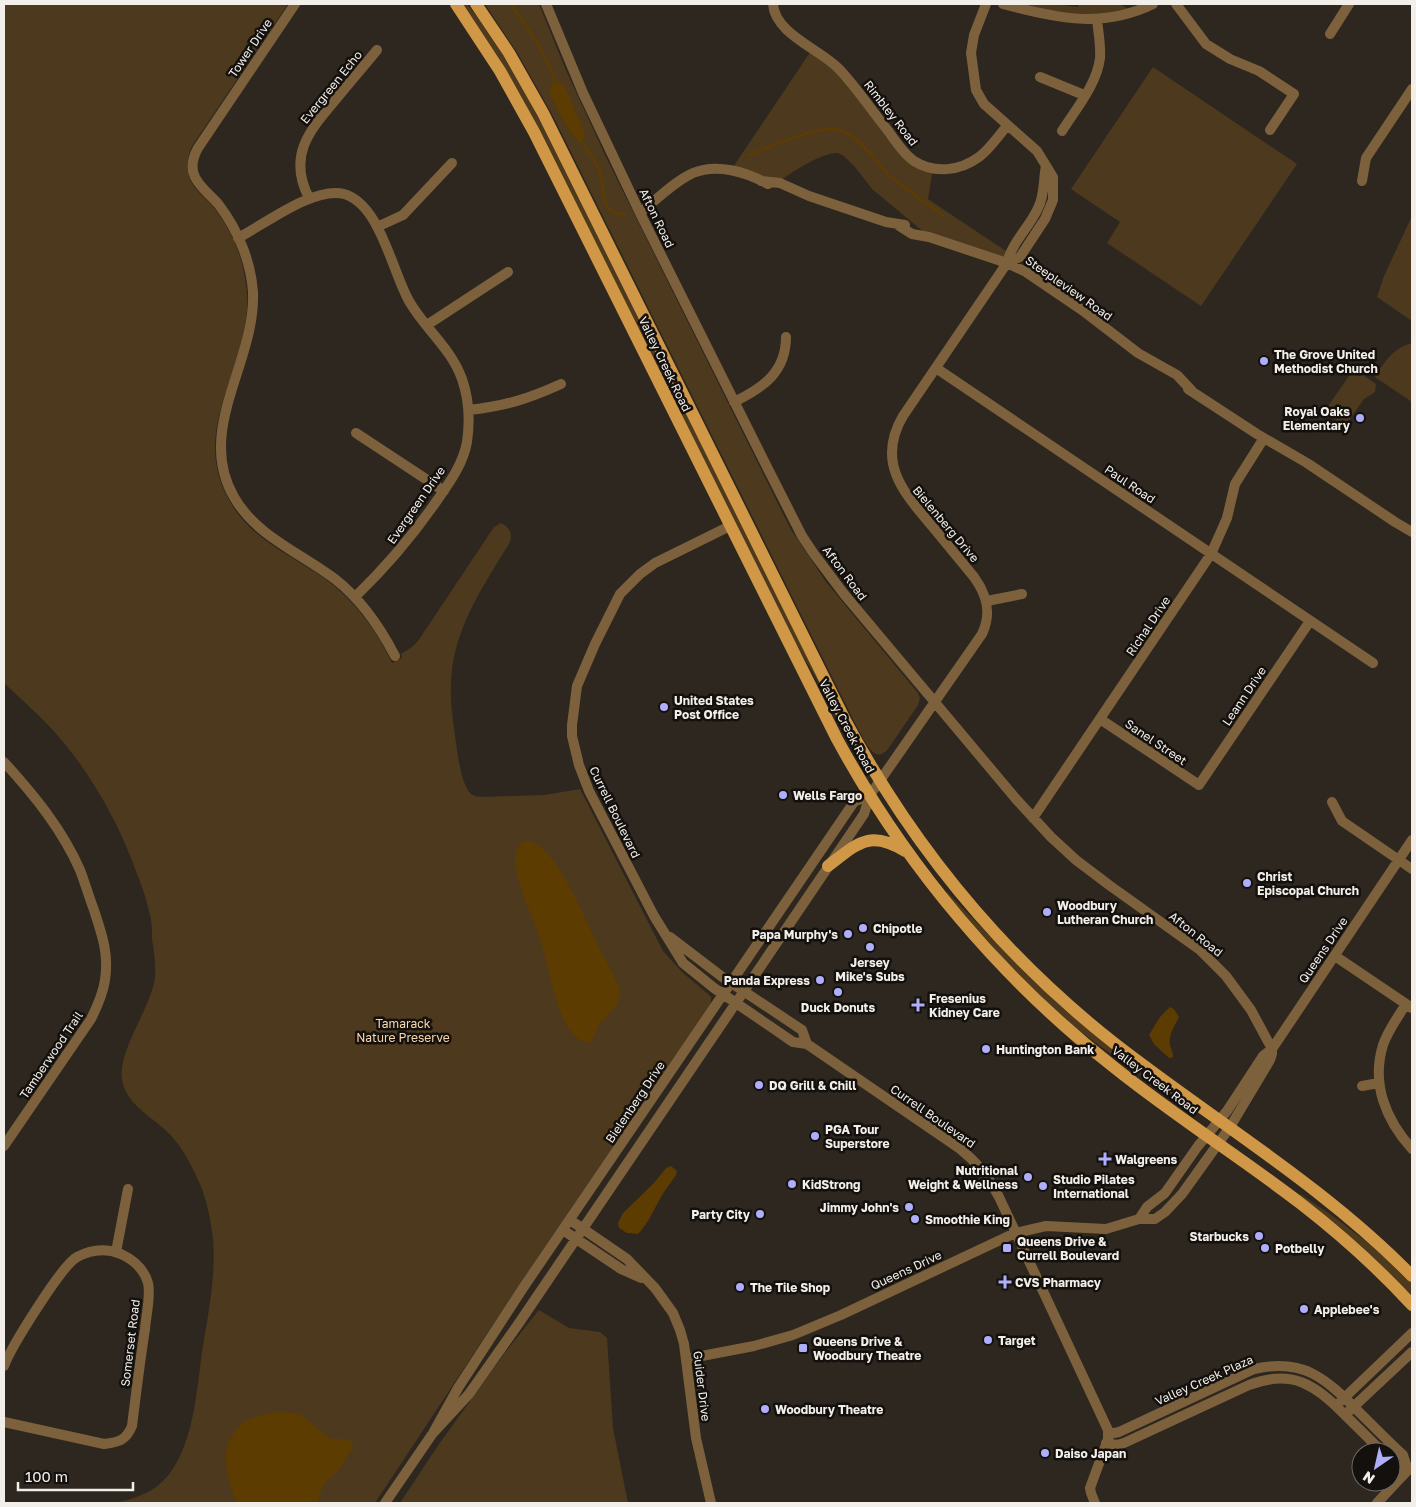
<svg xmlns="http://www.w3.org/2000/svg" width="1416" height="1507" viewBox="0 0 1416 1507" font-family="'Golos Text',sans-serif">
<rect width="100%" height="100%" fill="#2d271f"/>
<!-- green -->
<path fill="#4d391d" d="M4,4H288L192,146C187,157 186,167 190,179C194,190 207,199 214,208C234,232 245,264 247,295C251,368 188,427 229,500C249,538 291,555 324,578C354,600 376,629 392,663L402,658L401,654L412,647L418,641L494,527L501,523C509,527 513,533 510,542C483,587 452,630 451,685C450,709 455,733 458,757C460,767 464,791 473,795C476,797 478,796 481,797L544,795L580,789L663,951L683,973L707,993L711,997V1004L525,1276L375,1503H116C141,1497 160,1490 174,1467C194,1435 197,1389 202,1352C208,1315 216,1277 213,1239C211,1221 207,1201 200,1184C193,1169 185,1152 174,1139C160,1121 129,1108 123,1084C114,1054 151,1010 155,977C156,965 154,951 152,939C152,930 152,920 149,911C146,897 141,884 136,871C117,819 89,770 52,729C37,713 20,698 4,683Z
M462,4H467L487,28L526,93L822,684L820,685L786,627L499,58Z
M485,4H539L565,68L605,155L790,528L826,582L918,693L920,698L918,705L888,749C874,766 865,740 858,729L553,116L518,54Z
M1003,4H1055L1078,7L1079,4H1120L1133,12L1097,19Z
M813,48L829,60L902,149L933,168L928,199L1009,253L1007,263L931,238L872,189L855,167L844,156L838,153C820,153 793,172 778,182L731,170Z
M1153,67L1297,164L1201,306L1107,243L1120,222L1071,189Z
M1412,216V321L1377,297L1384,276Z
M1412,343V402L1375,377C1385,361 1393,348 1412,343Z
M1353,370H1356L1376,384L1375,392L1364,399L1345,426L1324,412Z
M947,892L988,934L1194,1107L1190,1112L1066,1021L1017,974L945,893Z
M1300,1194C1340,1220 1379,1249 1412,1283V1295L1411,1296L1299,1196Z
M539,1310L569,1328L600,1332L607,1338L613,1428L628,1503H400L439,1444L507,1350Z"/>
<!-- water -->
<path fill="#5d3c02" d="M552,83H562L565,87L585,134L582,143C572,140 554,102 549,91Z
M523,841C553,837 584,917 595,939C603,957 614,973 620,991C621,1008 607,1014 599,1025C595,1032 595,1038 589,1043C579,1042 571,1033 566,1024C553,999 549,967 540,939C533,917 517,885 515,862C515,854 517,847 523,841Z
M1170,1007L1174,1009L1179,1017C1175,1026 1168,1034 1170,1045C1171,1049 1173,1052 1173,1057L1169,1058L1154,1044L1149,1035L1160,1017Z
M671,1166L677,1171L676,1175C672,1181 668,1186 664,1192C655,1206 650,1222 638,1234L627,1233L619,1228L618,1223L623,1213L654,1183L666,1168Z
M278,1412C283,1412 289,1412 294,1413C309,1415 317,1432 330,1438C339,1442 341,1435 352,1442L353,1447L338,1471L323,1485L317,1503H237C225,1475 216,1439 248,1420C257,1415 268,1414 278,1412Z"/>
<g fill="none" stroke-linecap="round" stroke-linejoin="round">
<!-- stream -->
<path stroke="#5d3c02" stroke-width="2.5" d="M511,4C528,29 547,54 556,83
M582,143C588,151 595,159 599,169C606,186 597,215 625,214
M748,155C770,147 810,129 832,129C855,128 875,162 890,176C907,190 925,202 943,215"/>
<!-- minor -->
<path stroke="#7c613c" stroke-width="10" d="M295,4L198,148C193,157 190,167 195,177C200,188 212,196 219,205C238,230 251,262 253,292C256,362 195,430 234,497C256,536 301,553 335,579C362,600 380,627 395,656
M546,4L583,93L640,213L766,465L802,536L814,554L844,594L1016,799L1051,837L1076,860L1109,885L1200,950L1226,976L1251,1010L1272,1049V1054L1270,1060L1230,1127L1182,1194L1165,1212L1155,1219H1139L1106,1229L1046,1226L1015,1233L841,1315L793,1335L754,1346L686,1359
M773,4C775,34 820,49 839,69C857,88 872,111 889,132C896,142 904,154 914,161C934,174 960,171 979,157C990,149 998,136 1007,126
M986,4L974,35L971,53L976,90L984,104L1037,151L1053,177V200L1045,219L1020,257L1007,263
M1003,4C1054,18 1102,29 1153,4
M1176,4L1206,44L1230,59L1259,71L1294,94L1270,130
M1330,34L1349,4
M1040,77L1084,95
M1062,131C1076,109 1097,84 1100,58C1101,45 1098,31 1097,19
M761,181L780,183L809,196L886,222L905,225
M1362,181L1366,158L1412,89
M309,198C287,155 310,130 337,98C350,82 364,66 377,50
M640,213C656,200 675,181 693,173C717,163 746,172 768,184
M898,225L912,234L929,237L1007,263L1026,272L1082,310L1138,353L1177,375L1192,391
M377,227L403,215L452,163
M238,238C265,224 314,186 344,194C380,204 392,271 409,301C425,329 451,348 462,379C469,399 470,421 467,442C463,464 450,482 438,499C412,537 388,565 355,597
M427,325L508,272
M936,368L1373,663
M1188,389L1257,434L1307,463L1395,522L1412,532
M734,402C763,388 786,372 786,337
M469,410C505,406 528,399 561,384
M356,433L444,491
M730,526L655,563L640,574L620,594L595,644L577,686L572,725V736L579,765L589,791L654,916L683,963L714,988L793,1042L807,1044L959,1148C977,1162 989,1177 999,1197L1108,1430V1439L1090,1488L1091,1493L1095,1503
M987,601L1022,594
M1100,719L1199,785L1310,621
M4,762C34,795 62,829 80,870C85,883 89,897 94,910C102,935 109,953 105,980C103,994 97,1007 91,1019L4,1146
M1332,802L1342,821L1412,869
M1033,818L1211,554L1227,518L1235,484L1264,438
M670,937L721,976L802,1030L807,1044
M1335,956L1412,1008
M1406,1004C1398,1017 1388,1030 1383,1045C1371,1084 1386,1120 1412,1149
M1362,1086L1379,1083
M1139,1219L1147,1207L1165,1193L1198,1146L1227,1111L1263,1056L1272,1049L1412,840
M570,1220L627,1259L655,1288L673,1313L680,1330L684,1344L696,1438L711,1503
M563,1230L621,1269L641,1278
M116,1252L128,1189
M4,1366C11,1347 62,1265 77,1257C92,1249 106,1248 121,1254C134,1260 144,1269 148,1283C151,1295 146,1316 145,1329C140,1361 136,1394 132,1426C126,1441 118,1442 104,1444L4,1422
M1341,1401L1412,1333
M1349,1411L1412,1352
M433,1433L469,1394L519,1323L864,814L870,795L982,634C992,613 987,595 974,577C960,560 946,543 932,526C903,492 876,462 903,416L1007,263C1012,242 1029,228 1038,208C1045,195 1043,180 1046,166
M1109,1434L1119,1432L1254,1369C1304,1358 1325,1378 1359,1412C1373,1426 1388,1441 1403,1455L1408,1470
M1106,1443L1117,1445L1124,1443L1249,1385C1291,1369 1315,1384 1344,1414C1357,1427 1370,1439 1382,1452
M1391,1461L1394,1464L1408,1470
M385,1503L433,1433L458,1388L523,1288L854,802L870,795
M1377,1503L1408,1470"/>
<!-- major -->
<path stroke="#d09846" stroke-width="12" d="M456,4L500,71L534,132L837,739C906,866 1001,979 1115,1068C1175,1116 1240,1157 1300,1203C1340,1234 1378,1268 1412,1305
M476,4L509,53L543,113L845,720C912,845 1002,955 1114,1043C1214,1121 1323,1185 1412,1276
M828,866C857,844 869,829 905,851"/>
</g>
<!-- markers -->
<g fill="#afaefa" stroke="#13100d" stroke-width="2">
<circle cx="1264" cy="361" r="5"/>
<circle cx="1360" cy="418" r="5"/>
<circle cx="664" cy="707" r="5"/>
<circle cx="783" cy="795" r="5"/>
<circle cx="1247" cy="883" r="5"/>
<circle cx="1047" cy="912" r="5"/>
<circle cx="863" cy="928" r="5"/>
<circle cx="848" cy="934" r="5"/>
<circle cx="870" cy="947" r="5"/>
<circle cx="820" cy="980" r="5"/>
<circle cx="838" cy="992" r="5"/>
<path d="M915.5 997.5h5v5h5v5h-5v5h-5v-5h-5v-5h5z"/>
<circle cx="986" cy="1049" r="5"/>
<circle cx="759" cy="1085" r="5"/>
<circle cx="815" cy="1136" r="5"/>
<path d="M1102.5 1151.5h5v5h5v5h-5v5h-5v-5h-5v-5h5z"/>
<circle cx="1028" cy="1177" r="5"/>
<circle cx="792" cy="1184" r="5"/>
<circle cx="1043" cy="1186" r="5"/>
<circle cx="909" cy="1207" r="5"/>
<circle cx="760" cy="1214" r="5"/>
<circle cx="915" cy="1219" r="5"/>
<circle cx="1259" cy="1236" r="5"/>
<rect x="1002" y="1243" width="10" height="10" rx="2.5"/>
<circle cx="1265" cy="1248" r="5"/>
<path d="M1002.5 1274.5h5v5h5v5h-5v5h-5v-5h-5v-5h5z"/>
<circle cx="740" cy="1287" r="5"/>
<circle cx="1304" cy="1309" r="5"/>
<circle cx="988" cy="1340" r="5"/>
<rect x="798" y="1343" width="10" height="10" rx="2.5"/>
<circle cx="765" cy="1409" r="5"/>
<circle cx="1045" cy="1453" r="5"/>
</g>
<g text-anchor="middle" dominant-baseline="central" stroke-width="5" stroke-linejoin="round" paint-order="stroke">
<!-- street labels -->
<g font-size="12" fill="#f2eee9" stroke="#13100d">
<text transform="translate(250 48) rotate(-56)">Tower Drive</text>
<text transform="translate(331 87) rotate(-51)">Evergreen Echo</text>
<text transform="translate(891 113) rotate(52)">Rimbley Road</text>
<text transform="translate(657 218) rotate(64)">Afton Road</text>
<text transform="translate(1069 288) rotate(35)">Steepleview Road</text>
<text transform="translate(665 364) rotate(64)">Valley Creek Road</text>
<text transform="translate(1130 484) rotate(34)">Paul Road</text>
<text transform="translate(416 505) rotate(-55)">Evergreen Drive</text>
<text transform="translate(946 524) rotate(50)">Bielenberg Drive</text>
<text transform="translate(845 573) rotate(53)">Afton Road</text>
<text transform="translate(1148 626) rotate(-56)">Richal Drive</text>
<text transform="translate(1244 696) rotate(-56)">Leann Drive</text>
<text transform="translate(847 726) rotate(62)">Valley Creek Road</text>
<text transform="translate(1156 742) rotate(34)">Sanel Street</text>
<text transform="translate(615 812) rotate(64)">Currell Boulevard</text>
<text transform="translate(1196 934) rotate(38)">Afton Road</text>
<text transform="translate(1323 950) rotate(-56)">Queens Drive</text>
<text transform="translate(51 1055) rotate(-56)">Tamberwood Trail</text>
<text transform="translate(1155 1080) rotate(37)">Valley Creek Road</text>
<text transform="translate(635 1102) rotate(-56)">Bielenberg Drive</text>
<text transform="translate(933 1116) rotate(35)">Currell Boulevard</text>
<text transform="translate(906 1270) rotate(-25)">Queens Drive</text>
<text transform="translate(130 1343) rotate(-83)">Somerset Road</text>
<text transform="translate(1204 1380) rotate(-24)">Valley Creek Plaza</text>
<text transform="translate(702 1386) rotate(83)">Guider Drive</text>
</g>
<!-- poi labels -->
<g font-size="12" font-weight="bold" fill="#f2eee9" stroke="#13100d" text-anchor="start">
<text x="1274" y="354">The Grove United<tspan x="1274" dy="14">Methodist Church</tspan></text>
<text x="1350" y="411" text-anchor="end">Royal Oaks<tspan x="1350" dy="14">Elementary</tspan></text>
<text x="674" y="700">United States<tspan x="674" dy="14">Post Office</tspan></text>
<text x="793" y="795">Wells Fargo</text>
<text x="1257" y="876">Christ<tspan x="1257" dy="14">Episcopal Church</tspan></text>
<text x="1057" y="905">Woodbury<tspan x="1057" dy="14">Lutheran Church</tspan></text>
<text x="873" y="928">Chipotle</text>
<text x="838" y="934" text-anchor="end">Papa Murphy's</text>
<text x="870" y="962" text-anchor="middle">Jersey<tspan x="870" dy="14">Mike's Subs</tspan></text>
<text x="810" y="980" text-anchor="end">Panda Express</text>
<text x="929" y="998">Fresenius<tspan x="929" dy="14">Kidney Care</tspan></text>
<text x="838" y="1007" text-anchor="middle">Duck Donuts</text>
<text x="996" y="1049">Huntington Bank</text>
<text x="769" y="1085">DQ Grill &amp; Chill</text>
<text x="825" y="1129">PGA Tour<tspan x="825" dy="14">Superstore</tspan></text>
<text x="1115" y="1159">Walgreens</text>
<text x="1018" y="1170" text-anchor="end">Nutritional<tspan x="1018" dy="14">Weight &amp; Wellness</tspan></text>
<text x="1053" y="1179">Studio Pilates<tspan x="1053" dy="14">International</tspan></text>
<text x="802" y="1184">KidStrong</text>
<text x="899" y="1207" text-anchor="end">Jimmy John's</text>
<text x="750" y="1214" text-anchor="end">Party City</text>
<text x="925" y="1219">Smoothie King</text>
<text x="1249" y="1236" text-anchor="end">Starbucks</text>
<text x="1017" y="1241">Queens Drive &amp;<tspan x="1017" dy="14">Currell Boulevard</tspan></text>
<text x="1275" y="1248">Potbelly</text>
<text x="1015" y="1282">CVS Pharmacy</text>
<text x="750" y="1287">The Tile Shop</text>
<text x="1314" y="1309">Applebee's</text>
<text x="998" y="1340">Target</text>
<text x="813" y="1341">Queens Drive &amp;<tspan x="813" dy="14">Woodbury Theatre</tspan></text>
<text x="775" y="1409">Woodbury Theatre</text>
<text x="1055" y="1453">Daiso Japan</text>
</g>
<!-- park labels -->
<g font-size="12" fill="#f8d8ad" stroke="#13100d">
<text x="403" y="1023">Tamarack<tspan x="403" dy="14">Nature Preserve</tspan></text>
</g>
</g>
<!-- border -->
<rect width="1416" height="1507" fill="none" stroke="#f2eee9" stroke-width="10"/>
<!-- north arrow -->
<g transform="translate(1376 1467) rotate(214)"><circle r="24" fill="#13100d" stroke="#6c6965"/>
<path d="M0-4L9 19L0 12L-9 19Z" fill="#afaefa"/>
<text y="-8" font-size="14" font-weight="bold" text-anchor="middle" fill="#f2eee9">N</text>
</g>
<!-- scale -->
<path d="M18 1482v8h115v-8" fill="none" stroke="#f2eee9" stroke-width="2.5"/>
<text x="25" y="1482" font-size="15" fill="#f2eee9" stroke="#13100d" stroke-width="4" paint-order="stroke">100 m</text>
</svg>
